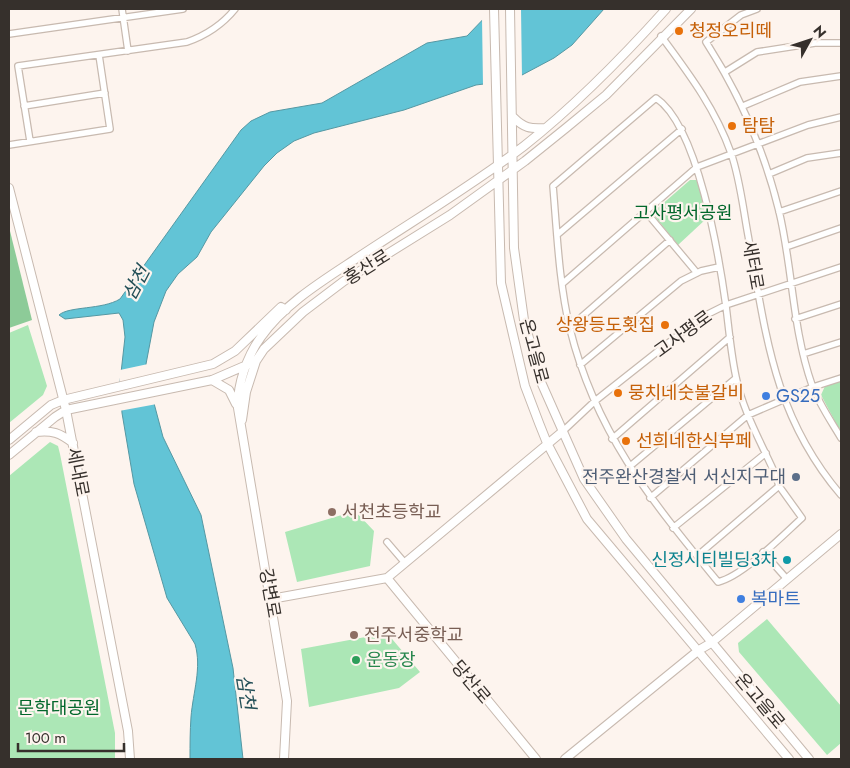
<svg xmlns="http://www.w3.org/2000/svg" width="850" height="768" viewBox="0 0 850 768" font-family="Jost,'Noto Sans KR',sans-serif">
<rect width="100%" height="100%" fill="#fdf4ee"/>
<!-- green -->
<path fill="#ace7b6" d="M690,180H698L706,219L678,245L652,213Z
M28,325L47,386L43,395L9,423V333Z
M841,380V429H839L821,395L825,386Z
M50,442L58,446L60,454L115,733V759H9V476Z
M355,511L374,531L370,566L297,582L285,532Z
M767,619L841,706V743L827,755L739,652L738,643Z
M387,633L420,672L399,688L309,707L301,649Z"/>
<!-- forest -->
<path fill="#8dcb98" d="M9,227L32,320L9,328Z"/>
<!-- water -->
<path fill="#62c4d6" stroke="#5598a3" d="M493,9H604L572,45L554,58L522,75L507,81L476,85L404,110L314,133L294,141L277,153L264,166L211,232L197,257L178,274L166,291L154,322L146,364L147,377L163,437L201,515L233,668L243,759H190C190,745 190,731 191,717C193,692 202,668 195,644L167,598L134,484L122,413L120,382L125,337L123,320L119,313L65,319L59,315C69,306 102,310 120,299L241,130L251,121L270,112L322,103L427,43L467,36Z"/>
<!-- pier -->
<path fill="#fdf4ee" d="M490,9H521L522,78L507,83L483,86L482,18Z
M148,364L157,404L119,411L120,370Z"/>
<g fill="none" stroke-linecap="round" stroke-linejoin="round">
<defs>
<path id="street" d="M122,9L128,51
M757,9L741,15L706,42C740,95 764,149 779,211C793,269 792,328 812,385C819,404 831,421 841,438
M9,34L183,9
M661,36C689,74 715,108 731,153C740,179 743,208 748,235C766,334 773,415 841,495
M725,72L757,52L815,43H841
M656,98C698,126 719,256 726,306C729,330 731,354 736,377C743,412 762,444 776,476L779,486L802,518C782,536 743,576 718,582C652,501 596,434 570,329C559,283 557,233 553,186Z
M24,106L105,93
M743,106L800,82L841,76
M30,141L18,66L187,42C207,35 222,25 235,9
M9,145L110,129L99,55
M769,174L807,158L841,153
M646,212L697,273
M779,212L841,191
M557,235L682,129
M786,247L841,228
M562,284L697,167L808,125L841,117
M795,319L841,304
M570,327L670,240
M803,354L841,342
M580,365L681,281L701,271L719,267
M562,432L595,401L700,318L726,305L841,267
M612,439L730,337
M629,467L736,378
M650,498L748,415L813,387L841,378
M673,528L766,453
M387,542L405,563
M763,552L786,578
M697,556L779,486"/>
<path id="secondary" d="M494,9L501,283L525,386L539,423L547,443L587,519L789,759
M510,9L514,248L524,320L541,382L584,479L626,539L809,759
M513,117C524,128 530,129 545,128
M9,188L66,410L128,731L130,759
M212,380L229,390L236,404
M242,420L246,392L256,361
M36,432C52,430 60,433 73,443
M9,440L51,405L63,400L213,364L235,351L281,307L286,310
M9,455L55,417L66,410L212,380L256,361L264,349L303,312L344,281L450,215L525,161L566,128L606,95L691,9
M387,578L562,432
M271,599L387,578L536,759
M284,759L287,701L238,408C237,385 247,356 261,337C283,305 322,281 354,260C411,222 470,187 524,146C576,105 622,58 666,9
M565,759L699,650L711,643L841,534"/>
</defs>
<!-- street casing -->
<use href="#street" stroke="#c8bab0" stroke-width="8"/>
<!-- secondary casing -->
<use href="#secondary" stroke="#c8bab0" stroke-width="10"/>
<!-- street -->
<use href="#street" stroke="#fff" stroke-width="5.5"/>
<!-- secondary -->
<use href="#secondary" stroke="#fff" stroke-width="8"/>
</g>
<!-- markers -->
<g fill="#e8710a" stroke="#fdf4ee" stroke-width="2">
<circle cx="679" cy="31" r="5"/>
<circle cx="732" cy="126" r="5"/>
<circle cx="665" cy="325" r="5"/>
<circle cx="618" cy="393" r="5"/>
<circle cx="626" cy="441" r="5"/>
</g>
<g fill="#3f7fe0" stroke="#fdf4ee" stroke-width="2">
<circle cx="766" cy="396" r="5"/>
<circle cx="741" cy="599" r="5"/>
</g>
<circle fill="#5c6f8a" stroke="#fdf4ee" stroke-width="2" cx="796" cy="477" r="5"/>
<g fill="#8d6e63" stroke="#fdf4ee" stroke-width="2">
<circle cx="332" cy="512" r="5"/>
<circle cx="354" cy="635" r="5"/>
</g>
<circle fill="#0f9aa8" stroke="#fdf4ee" stroke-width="2" cx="787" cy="560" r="5"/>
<circle fill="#2e9e5b" stroke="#fdf4ee" stroke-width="2" cx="356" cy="660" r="5"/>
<g text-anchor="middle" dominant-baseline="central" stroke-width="4.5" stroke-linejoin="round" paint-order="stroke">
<!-- food labels -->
<g font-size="18" fill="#c56008" stroke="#fdf4ee" text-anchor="start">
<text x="689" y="31">청정오리떼</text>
<text x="742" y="126">탐탐</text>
<text x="655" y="325" text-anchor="end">상왕등도횟집</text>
<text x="628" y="393">뭉치네숫불갈비</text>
<text x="636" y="441">선희네한식부페</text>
</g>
<!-- park labels -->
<g font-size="18" fill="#02672b" stroke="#fdf4ee">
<text x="683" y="213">고사평서공원</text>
<text x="59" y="708">문학대공원</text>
</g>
<!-- street labels -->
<g font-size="18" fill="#36302c" stroke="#fdf4ee">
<text transform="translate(753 265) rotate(80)">새터로</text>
<text transform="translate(367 267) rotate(-32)">홍산로</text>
<text transform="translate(683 334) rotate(-36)">고사평로</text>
<text transform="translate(534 351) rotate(75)">온고을로</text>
<text transform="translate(78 472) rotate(79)">세내로</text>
<text transform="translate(270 593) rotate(80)">강변로</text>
<text transform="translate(471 682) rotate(50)">당산로</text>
<text transform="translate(760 701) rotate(50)">온고을로</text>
</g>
<!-- shop labels -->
<g font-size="18" fill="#366cbe" stroke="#fdf4ee" text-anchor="start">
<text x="776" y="396">GS25</text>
<text x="751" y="599">복마트</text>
</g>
<!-- service labels -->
<g font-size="18" fill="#4e5e75" stroke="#fdf4ee" text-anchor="end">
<text x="786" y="477">전주완산경찰서 서신지구대</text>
</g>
<!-- education labels -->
<g font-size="18" fill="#785e54" stroke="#fdf4ee" text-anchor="start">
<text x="342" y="512">서천초등학교</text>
<text x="364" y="635">전주서중학교</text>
</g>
<!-- culture labels -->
<g font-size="18" fill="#0d838f" stroke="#fdf4ee" text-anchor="end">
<text x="777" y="560">신정시티빌딩3차</text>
</g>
<!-- leisure labels -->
<g font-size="18" fill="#27864d" stroke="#fdf4ee" text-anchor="start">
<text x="366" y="660">운동장</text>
</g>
<!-- water labels -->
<g font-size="19" font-style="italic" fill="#234f57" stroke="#fdf4ee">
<text transform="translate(136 283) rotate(-62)">삼천</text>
<text transform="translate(246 692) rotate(81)">삼천</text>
</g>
</g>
<!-- border -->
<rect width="850" height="768" fill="none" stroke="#36302c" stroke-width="20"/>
<!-- north arrow -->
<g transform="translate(810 40) rotate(50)" stroke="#fdf4ee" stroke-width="4" paint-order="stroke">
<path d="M0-4L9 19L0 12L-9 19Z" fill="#36302c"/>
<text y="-8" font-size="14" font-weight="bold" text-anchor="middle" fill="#36302c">N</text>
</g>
<!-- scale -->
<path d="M18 743v8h106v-8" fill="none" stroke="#36302c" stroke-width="2.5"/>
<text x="25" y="743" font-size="15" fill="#36302c" stroke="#fdf4ee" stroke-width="4" paint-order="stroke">100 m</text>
</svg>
